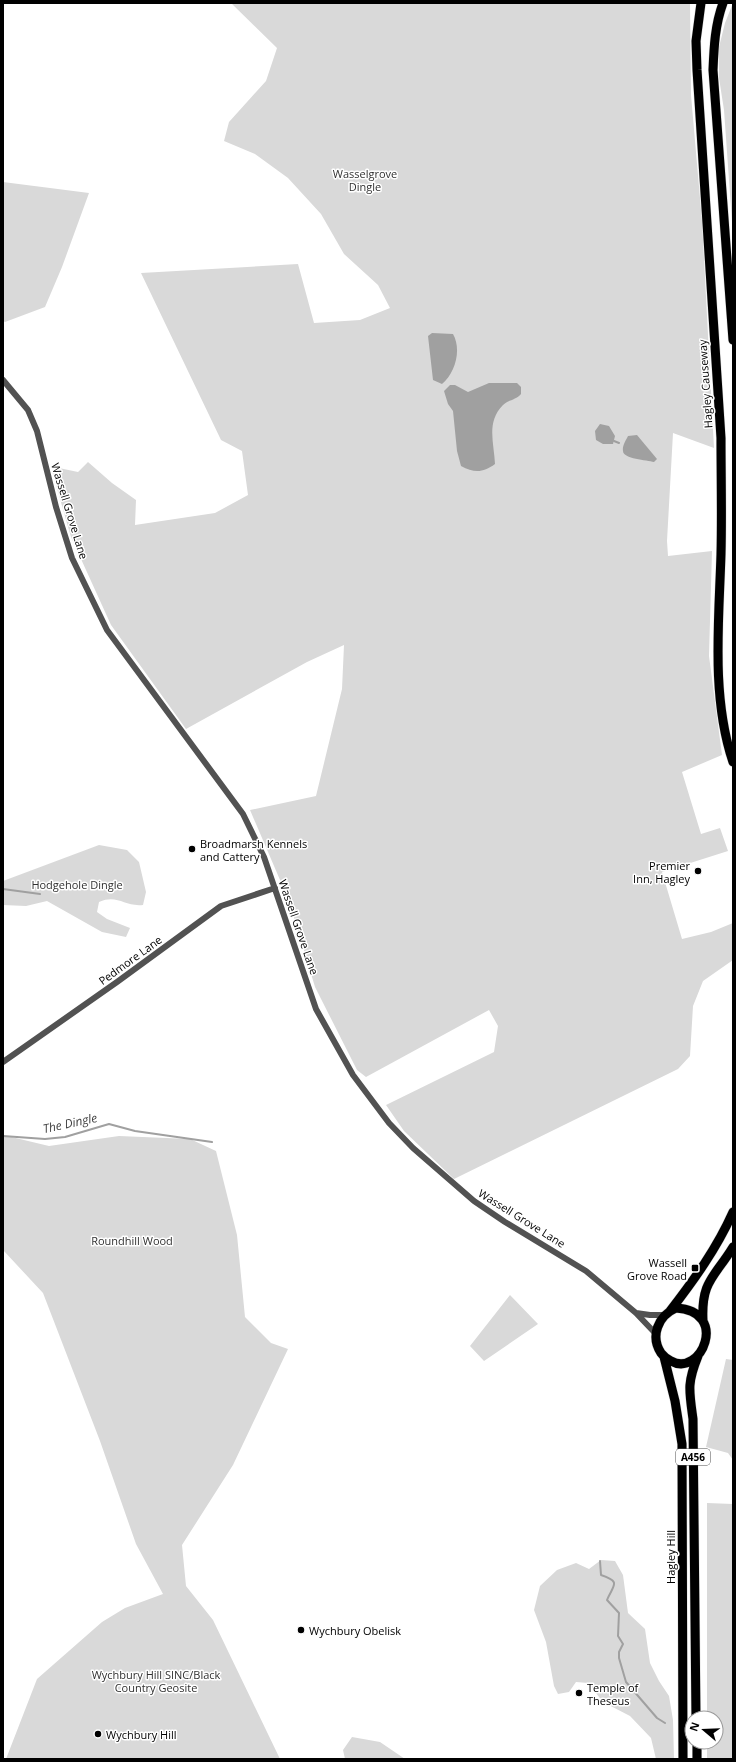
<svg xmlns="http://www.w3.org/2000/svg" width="736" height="1762" viewBox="0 0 736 1762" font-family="'Open Sans',sans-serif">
<rect width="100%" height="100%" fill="#fff"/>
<!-- green -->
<path fill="#d9d9d9" d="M231,3H690L691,95L702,221L714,448L673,433L667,541L668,556L712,551L709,656L722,755L682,772L701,834L720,828L728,851L662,872L682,939L711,932L733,923V960L703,981L693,1006L690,1056L678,1069L454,1179L404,1131L386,1105L494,1052L498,1026L489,1010L366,1077L357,1070L315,987L289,901L250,810L316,796L342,689L344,645L307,662L186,729L111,625L71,537L52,471L59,468L78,472L88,462L112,483L136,500L135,525L215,513L248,495L242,451L221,440L141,273L298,264L314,323L360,320L390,308L378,285L344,254L321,214L288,178L255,154L224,141L229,122L266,81L277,48Z
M733,3V236L724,110L719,78V47L725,23Z
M3,182L89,193L62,267L45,307L5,322L3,321Z
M99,845L127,850L139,862L146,892L143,905C124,907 118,894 99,902L97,912L107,919L130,928L126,937L102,932L47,901L26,906L3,905V881Z
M3,1135L49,1146L119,1136L190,1139L216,1151L237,1235L245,1317L271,1343L288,1349L233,1465L182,1545L186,1586L213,1620L280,1759H6L37,1679L102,1622L125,1608L163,1594L136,1544L100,1441L43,1293L3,1250Z
M510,1295L538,1324L484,1361L470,1346Z
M726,1359L733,1360V1460L728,1453L706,1447Z
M707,1503L733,1504V1759H707V1742H716V1718H707Z
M601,1560L615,1561L623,1575L628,1613L645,1629L650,1663L659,1681L669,1696L673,1720L674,1759H656L651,1738L630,1716L603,1702L588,1683L576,1682L569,1692L558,1694L554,1686L546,1642L534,1610L540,1586L557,1570L576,1563L589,1569Z
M352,1737L380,1742L405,1759H345L343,1750Z"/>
<!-- water -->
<path fill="#a0a0a0" d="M432,333L453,334C462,350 455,373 442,384L433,380L428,336Z
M489,383H517L521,387V394C516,400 508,400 503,405C486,422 494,443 495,464C483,473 474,473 461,466L457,451L453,411L448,404L444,391L450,385H455L468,392Z
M600,424L609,426L615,436L613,444H603L596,440L595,431Z
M637,435L657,459L654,462C647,460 623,459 623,451C622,446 626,440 628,436Z"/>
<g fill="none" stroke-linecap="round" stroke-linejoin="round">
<!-- stream -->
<path stroke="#a0a0a0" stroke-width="2" d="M614,441L619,443
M3,889L40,894
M3,1136L45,1139L65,1137L109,1124L135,1131L212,1142
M600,1561L601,1575C622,1582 613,1585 607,1600L619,1613L618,1636L623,1644L619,1652V1658L626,1682L657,1718L665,1723"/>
<defs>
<path id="highway" d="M701,3L696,41L697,70L721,438C721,477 722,515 721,554C719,621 711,697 733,762
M723,3C715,25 714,46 713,70L733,340
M676,1308C730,1311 701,1378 671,1361C667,1359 664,1357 661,1353C650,1336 658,1316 676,1308Z
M670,1311C694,1280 717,1248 733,1212
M703,1321C701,1281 714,1278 733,1247
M664,1357L675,1401L682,1444L683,1759
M696,1718L693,1419C689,1390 687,1383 698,1356
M697,1742V1759"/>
</defs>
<!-- highway casing -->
<use href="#highway" stroke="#dbdbdb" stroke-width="10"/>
<!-- minor -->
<path stroke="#525252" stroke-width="6" d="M3,380L28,410L37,431L56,507L72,558L107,630L243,814L264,857L316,1009L353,1075L389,1123L413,1148L474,1201L505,1222L586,1271L636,1313L656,1334
M3,1062L117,982L221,906L275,888
M636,1313L650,1315H664"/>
<!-- highway -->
<use href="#highway" stroke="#000" stroke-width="9"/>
</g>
<!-- markers -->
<g fill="#000" stroke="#fff" stroke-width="1.5">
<circle cx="192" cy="849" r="4"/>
<circle cx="698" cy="871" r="4"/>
<rect x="691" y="1264" width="8" height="8" rx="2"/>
<circle cx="301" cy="1630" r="4"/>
<circle cx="579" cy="1693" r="4"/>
<circle cx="98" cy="1734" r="4"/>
</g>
<g text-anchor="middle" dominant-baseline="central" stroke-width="3" stroke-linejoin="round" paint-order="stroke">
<!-- shield labels -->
<rect fill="#fff" stroke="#4c4c4c" stroke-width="1" x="676" y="1449" width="34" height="16" rx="3"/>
<g font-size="10" font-weight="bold" fill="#000">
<text x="693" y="1457">A456</text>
</g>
<!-- park labels -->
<g font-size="11" fill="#303030" stroke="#fff">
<text x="365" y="173">Wasselgrove<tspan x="365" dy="13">Dingle</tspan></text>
<text x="77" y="884">Hodgehole Dingle</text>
<text x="132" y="1240">Roundhill Wood</text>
<text x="156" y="1674">Wychbury Hill SINC/Black<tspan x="156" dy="13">Country Geosite</tspan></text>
</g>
<!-- street labels -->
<g font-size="11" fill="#000" stroke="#fff">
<text transform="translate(705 384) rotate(-94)">Hagley Causeway</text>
<text transform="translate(70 511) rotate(73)">Wassell Grove Lane</text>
<text transform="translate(299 927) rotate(71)">Wassell Grove Lane</text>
<text transform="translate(130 960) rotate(-36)">Pedmore Lane</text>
<text transform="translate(522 1218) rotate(32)">Wassell Grove Lane</text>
<text transform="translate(670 1557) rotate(-90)">Hagley Hill</text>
</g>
<!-- poi labels -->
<g font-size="11" fill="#000" stroke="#fff" text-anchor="start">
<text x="200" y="843">Broadmarsh Kennels<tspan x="200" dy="13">and Cattery</tspan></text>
<text x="690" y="865" text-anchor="end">Premier<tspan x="690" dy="13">Inn, Hagley</tspan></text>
<text x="687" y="1262" text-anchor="end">Wassell<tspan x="687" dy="13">Grove Road</tspan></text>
<text x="309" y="1630">Wychbury Obelisk</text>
<text x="587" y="1687">Temple of<tspan x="587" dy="13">Theseus</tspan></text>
<text x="106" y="1734">Wychbury Hill</text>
</g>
<!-- water labels -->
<g font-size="12" font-style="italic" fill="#414141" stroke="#fff">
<text transform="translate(70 1123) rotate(-12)">The Dingle</text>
</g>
</g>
<!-- border -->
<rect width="736" height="1762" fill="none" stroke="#000000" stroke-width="8"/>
<!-- north arrow -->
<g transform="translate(704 1730) rotate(289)"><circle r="19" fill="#ffffff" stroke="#999999"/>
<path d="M0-3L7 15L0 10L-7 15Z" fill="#000000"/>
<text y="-6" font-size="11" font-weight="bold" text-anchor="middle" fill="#000000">N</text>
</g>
</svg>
